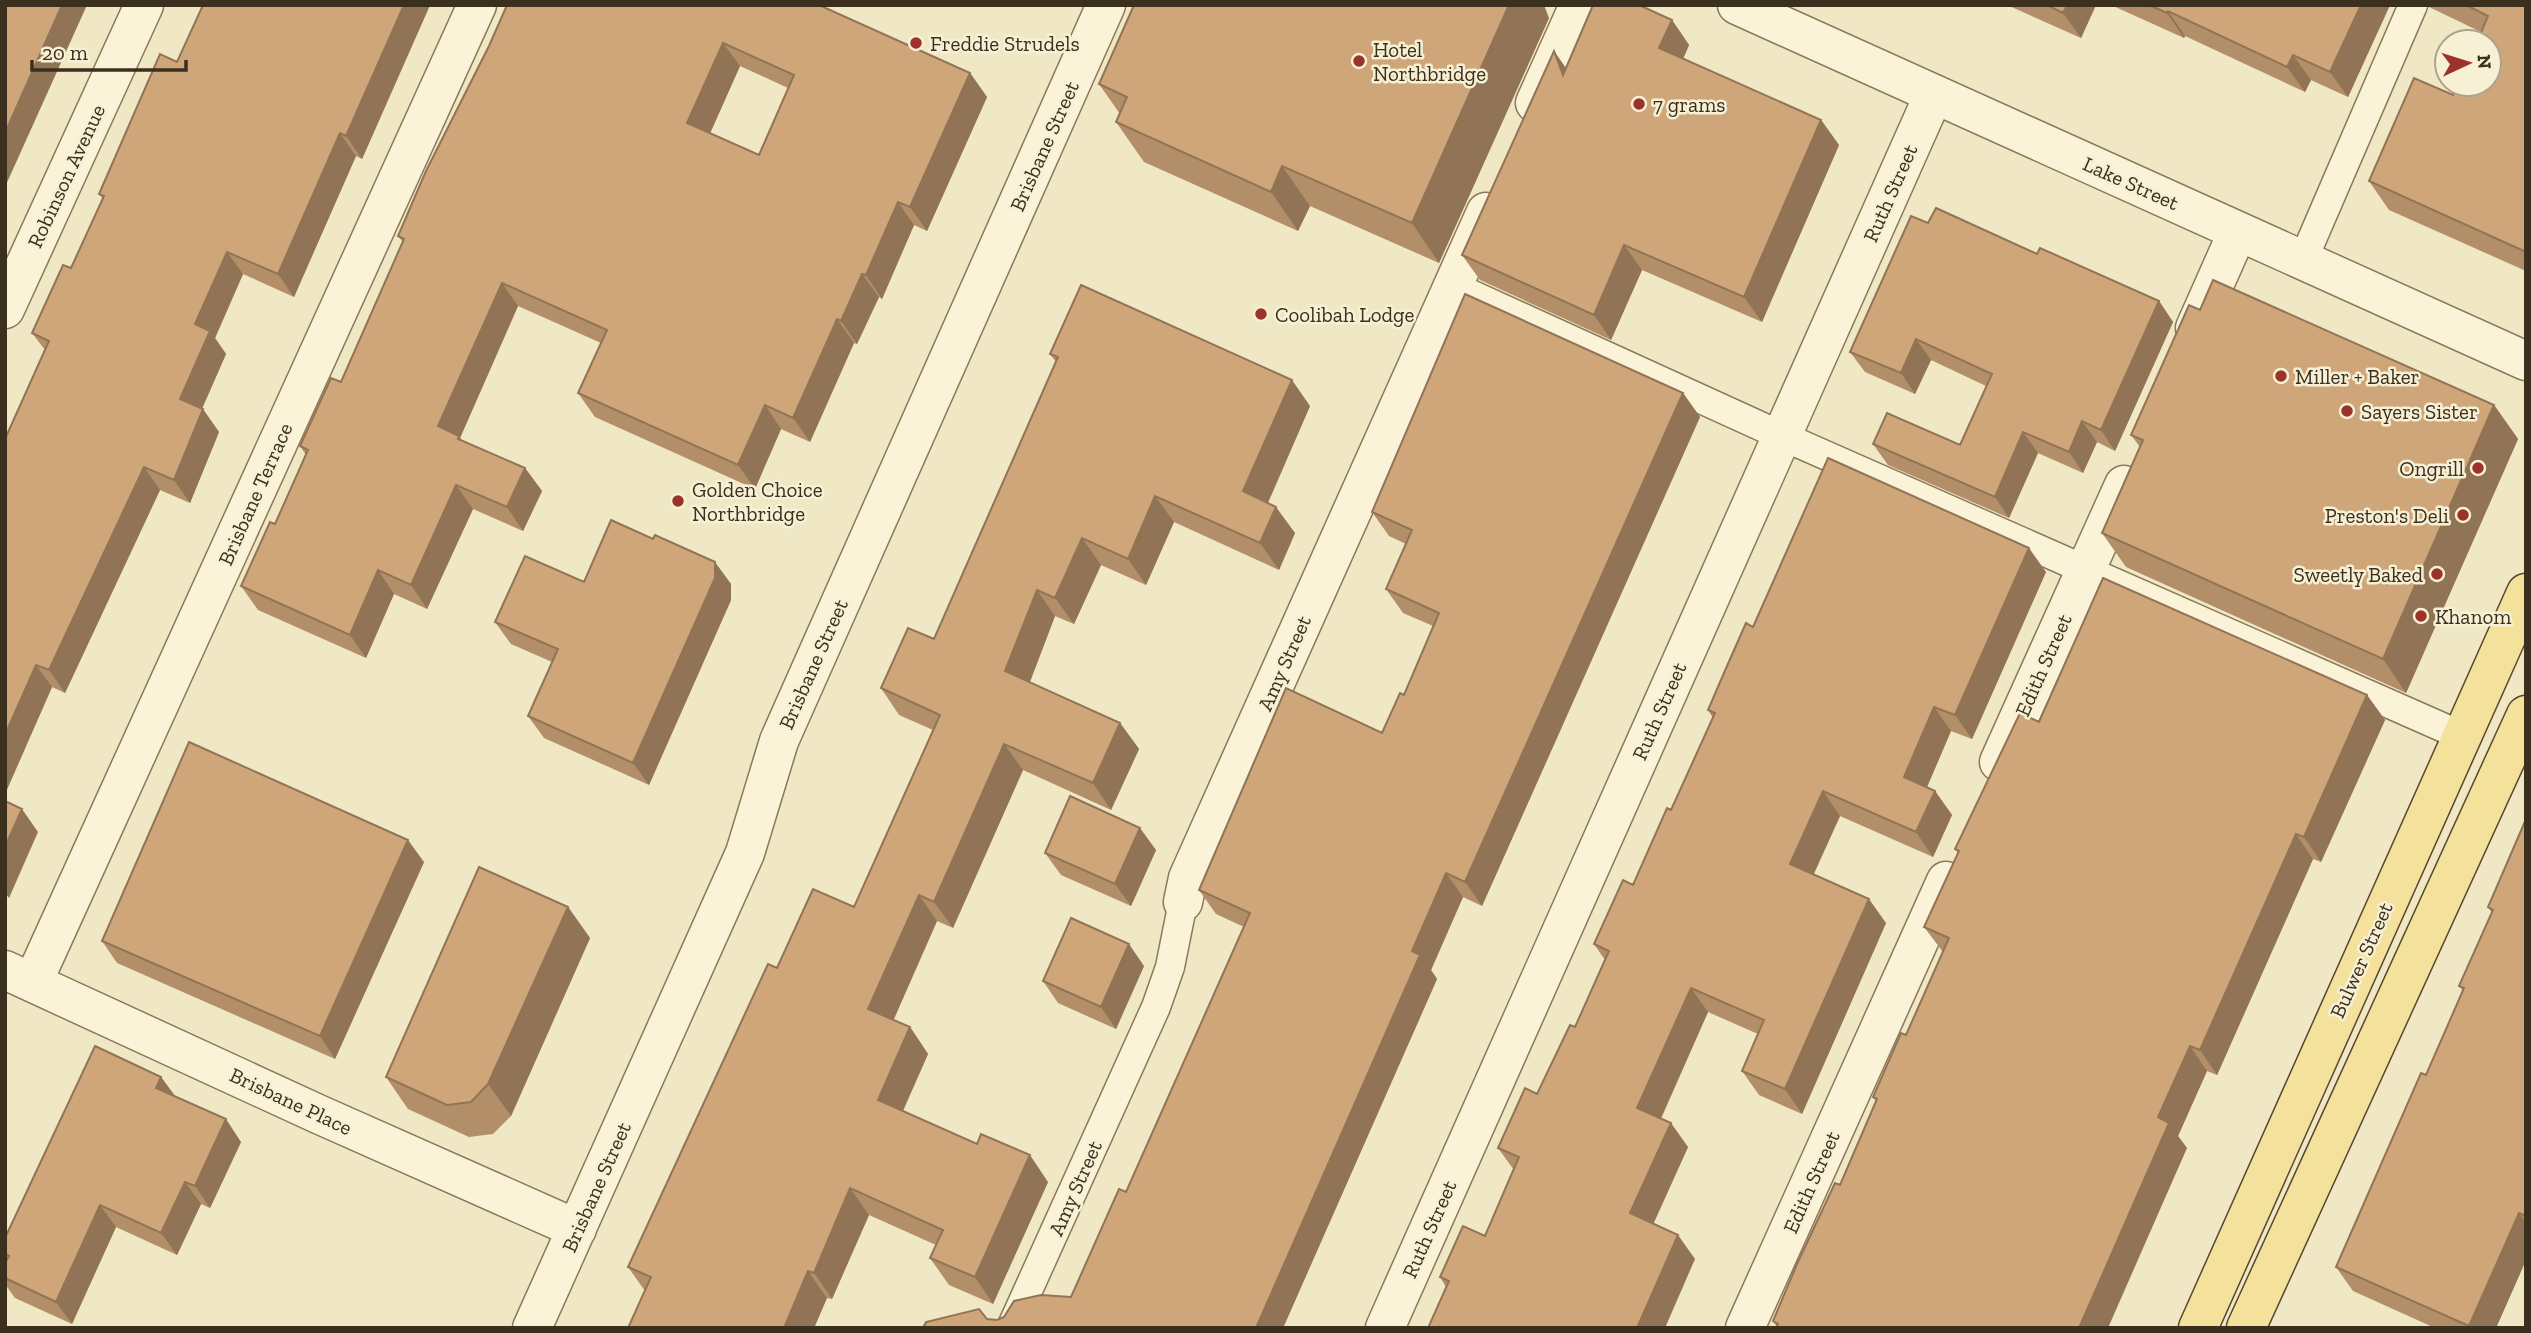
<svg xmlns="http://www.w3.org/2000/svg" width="2531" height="1333" viewBox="0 0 2531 1333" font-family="'Zilla Slab',serif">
<rect width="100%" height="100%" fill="#f0e7c5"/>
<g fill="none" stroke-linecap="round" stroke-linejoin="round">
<defs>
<path id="lane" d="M2303,260L2413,5
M1453,286L1782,436L2460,735
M1011,1328L1156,1007L1170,967L1183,902"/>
<path id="street" d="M1737,5L2526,361
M1535,103L1579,5
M5,309L144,5
M2195,328L2238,231
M1999,762L2124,485
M1183,902L1188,878L1486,212
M5,970L318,1114L577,1229
M33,982L477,5
M532,1328L745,853L779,741L1106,5
M1385,1328L1934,94
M1745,1328L1946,881"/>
<path id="primary" d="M2198,1328L2526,593
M2246,1328L2526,715"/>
</defs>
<!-- lane casing -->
<use href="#lane" stroke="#8b795a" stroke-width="31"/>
<!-- street casing -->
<use href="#street" stroke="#8b795a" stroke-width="41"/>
<!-- primary casing -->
<use href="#primary" stroke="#59472e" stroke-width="41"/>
<!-- lane -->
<use href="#lane" stroke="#faf3d8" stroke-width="28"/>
<!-- street -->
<use href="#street" stroke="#faf3d8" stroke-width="38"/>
<!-- primary -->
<use href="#primary" stroke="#f3e19c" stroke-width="38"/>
</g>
<!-- wall -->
<path fill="#b28f69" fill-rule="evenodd" d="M430,5L362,159L356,156L294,297L243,274L215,338L226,354L202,409L219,432L190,503L160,490L65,693L52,687L5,794L45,350L32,333L71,268L103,199L99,194L177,62Z
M507,5L970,73L987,97L927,231L914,225L882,299L879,297L857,344L854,343L810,442L781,429L755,489L595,417L578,393L601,343L518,306L460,438L463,441L525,468L542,491L523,531L473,509L427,609L394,594L366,658L258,610L241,586L275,524L306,455L300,446L341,382L403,242L398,236L489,46ZM740,66L788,88L759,155L710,133Z
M2007,5H2096L2081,38Z
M2111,5H2390L2348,97L2311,80L2305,92L2185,36L2184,38Z
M2427,5H2526V271L2389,210L2369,181L2453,95L2481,32L2429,7Z
M1549,18L1439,263L1310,206L1298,231L1144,162L1116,122L1120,114L1099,84Z
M1672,20L1689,45L1683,59L1821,120L1839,145L1762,322L1642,270L1611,340L1480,280L1462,255L1554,51L1566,68Z
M1928,223L2037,254L2159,301L2173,322L2115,451L2097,442L2083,473L2038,453L2009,518L1888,465L1873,444L1960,445L1986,386L1931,360L1915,394L1865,372L1850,352Z
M2200,310L2494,405L2518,439L2406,693L2126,567L2102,533L2140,447L2131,435Z
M1050,354L1310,406L1268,503L1295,533L1279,570L1174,522L1146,585L1101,565L1074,624L1055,616L1030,682L1120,723L1139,749L1111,810L1023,770L953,928L937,921L893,1020L910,1027L928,1054L903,1111L1048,1182L993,1304L949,1285L930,1258L936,1245L869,1215L832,1299L827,1298L814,1328H628L645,1291L628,1267L777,968L854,907L933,730L899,715L881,688L934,639L1056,362Z
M1683,393L1700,417L1482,906L1463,897L1431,970L1437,979L1283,1328H923L987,1319L997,1320L1071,1297L1126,1192L1244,927L1216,914L1199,890L1382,733L1404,695L1433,626L1403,613L1386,589L1406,544L1389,536L1372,512Z
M653,539L731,584V600L649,785L544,738L528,716L552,662L511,644L495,622L584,582Z
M2046,572L1972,739L1951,731L1927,787L1935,791L1952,815L1933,857L1840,816L1814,874L1886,923L1802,1114L1759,1095L1742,1071L1758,1034L1708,1012L1661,1119L1688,1147L1653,1224L1695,1259L1446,1287L1440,1277L1485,1236L1514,1170L1498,1148L1537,1094L1575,1027L1605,960L1594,944L1633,885L1671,810L1713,718L1708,710L1753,627Z
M2367,695L2385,720L2321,862L2313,859L2217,1075L2207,1071L2178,1136L2187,1148L1777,1327L1773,1321L1840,1185L1876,1102L1873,1097L1906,1035L1943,952L1924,927L1958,853L1955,849L2039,722Z
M2526,819V1260L2496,1328H2435L2353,1291L2336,1267L2426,1075L2463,991L2459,986L2492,913L2488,907Z
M1156,850L1131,906L1061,875L1045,853Z
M424,862L335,1059L117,963L102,941Z
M568,907L590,938L511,1116L493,1134L469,1137L408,1109L386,1077Z
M1144,966L1116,1029L1058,1003L1043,981Z
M161,1077L175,1096L241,1142L210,1208L201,1204L177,1255L116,1227L72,1324L15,1298L5,1284V1238Z"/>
<!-- shaded-wall -->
<path fill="#917455" d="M62,5H87L5,187V133Z
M404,5H430L362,159L346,136Z
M1509,5H1544L1549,18L1439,263L1412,223Z
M2067,5H2096L2081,38L2063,13Z
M2361,5H2390L2348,97L2330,72Z
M2168,11L2185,36L2184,38L2167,13Z
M1672,20L1689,45L1677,73L1659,48Z
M723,43L740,66L704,147L687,123Z
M1554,51L1571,76L1563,75Z
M2293,55L2311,80L2305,92L2287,67Z
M970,73L987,97L927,231L910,207Z
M1821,120L1839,145L1762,322L1744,297Z
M340,133L356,156L294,297L278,274Z
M1282,166L1310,206L1298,231L1271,192Z
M898,202L914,225L882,299L866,275Z
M1624,245L1642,270L1611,340L1594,315Z
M227,252L243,274L215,338L226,354L196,422L180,399L195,324Z
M862,274L879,297L857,344L841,321Z
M502,283L518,306L460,438L476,459L438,426Z
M2159,301L2173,322L2115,451L2101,430Z
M837,319L854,343L810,442L793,418Z
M1916,339L1931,360L1915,394L1901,373Z
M1292,380L1310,406L1261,518L1243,491Z
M1683,393L1700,417L1482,906L1465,882Z
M765,405L781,429L755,489L738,465Z
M2494,405L2518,439L2406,693L2383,659Z
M203,409L219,432L190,503L174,480Z
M2082,421L2097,442L2083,473L2069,452Z
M2023,432L2038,453L2009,518L1995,497Z
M144,467L160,490L65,693L49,670Z
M525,468L542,491L523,531L507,507Z
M456,485L473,509L427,609L411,585Z
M1155,496L1174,522L1146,585L1128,559Z
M1276,507L1295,533L1279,570L1260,543Z
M1082,538L1101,565L1074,624L1055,598Z
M2029,548L2046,572L1972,739L1955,715Z
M715,562L731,584V600L649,785L633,763Z
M378,570L394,594L366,658L350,635Z
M1037,590L1055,616L1024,697L1005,671Z
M36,665L52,687L5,794V735Z
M2367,695L2385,720L2321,862L2304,837Z
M1934,707L1951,731L1921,801L1904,777Z
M1120,723L1139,749L1111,810L1093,783Z
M1004,744L1023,770L953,928L934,902Z
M1823,791L1840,816L1807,888L1790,864Z
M1935,791L1952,815L1933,857L1916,832Z
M22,809L38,832L9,898L5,893V847Z
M1140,828L1156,850L1131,906L1115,884Z
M2296,834L2313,859L2217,1075L2200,1050Z
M408,840L424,862L335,1059L320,1036Z
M1446,873L1463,897L1431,970L1437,979L1283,1328H1256L1412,951Z
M919,895L937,921L887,1035L868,1009Z
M1869,899L1886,923L1802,1114L1785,1089Z
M568,907L590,938L511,1116L488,1084Z
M1129,944L1144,966L1116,1029L1101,1007Z
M1691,988L1708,1012L1654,1133L1637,1108Z
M910,1027L928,1054L896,1126L878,1100Z
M2190,1046L2207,1071L2178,1136L2187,1148L2108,1328H2079L2158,1117Z
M161,1077L177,1099L156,1088Z
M226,1119L241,1142L210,1208L195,1186Z
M1671,1123L1688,1147L1647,1238L1630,1213Z
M1030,1155L1048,1182L993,1304L975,1277Z
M185,1182L201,1204L177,1255L161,1233Z
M850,1188L869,1215L832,1299L814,1273Z
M100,1205L116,1227L72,1324L56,1302Z
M2519,1213L2526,1223V1260L2496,1328H2470L2469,1326Z
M1678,1235L1695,1259L1665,1328H1637Z
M808,1271L827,1298L814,1328H784Z"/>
<!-- building -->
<path fill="#cfa67a" stroke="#917455" stroke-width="2" fill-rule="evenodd" d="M5,5H62L5,133Z
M203,5H404L346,136L340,133L278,274L227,252L195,324L210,331L180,399L203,409L174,480L144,467L49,670L36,665L5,735V439L49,341L32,333L63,265L71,268L104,196L99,194L160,54L177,62Z
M507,5H819L970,73L910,207L898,202L866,275L862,274L841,321L837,319L793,418L765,405L738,465L578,393L607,330L502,283L438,426L459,436L458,439L525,468L507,507L456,485L411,585L378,570L350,635L241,586L270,522L275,524L308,450L300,446L331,378L341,382L404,239L398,236L426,171L489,46ZM723,43L794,75L759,155L687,123Z
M1134,5H1509L1412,223L1282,166L1271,192L1116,122L1127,97L1099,84Z
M1593,5H1639L1672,20L1659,48L1821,120L1744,297L1624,245L1594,315L1462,255L1554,51L1563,75Z
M2047,5H2067L2063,13Z
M2149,5H2361L2330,72L2293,55L2287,67L2168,11L2167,13Z
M2466,5H2526V252L2369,181L2414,78L2453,95L2458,84H2489V42H2477L2488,16Z
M1936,208L2037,254L2040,248L2159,301L2101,430L2082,421L2069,452L2023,432L1995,497L1873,444L1887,413L1960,445L1992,374L1916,339L1901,373L1850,352L1911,216L1928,223Z
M2213,280L2494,405L2383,659L2102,533L2143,440L2131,435L2189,305L2200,310Z
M1081,285L1292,380L1243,491L1276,507L1260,543L1155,496L1128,559L1082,538L1055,598L1037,590L1005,671L1120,723L1093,783L1004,744L934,902L919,895L868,1009L910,1027L878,1100L977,1144L981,1134L1030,1155L975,1277L930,1258L943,1230L850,1188L814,1273L808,1271L784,1328H628L651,1277L628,1267L768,964L777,968L813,889L854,907L940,715L881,688L908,628L934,639L1058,357L1050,354Z
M1465,294L1683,393L1465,882L1446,873L1412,951L1420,955L1256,1328H923L926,1322L979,1309L987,1319L997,1320L1004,1317L1014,1301L1041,1295L1071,1297L1119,1189L1126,1192L1250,913L1199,890L1286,688L1382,733L1400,693L1404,695L1439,613L1386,589L1412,530L1372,512Z
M1828,458L2029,548L1955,715L1934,707L1904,777L1935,791L1916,832L1823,791L1790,864L1869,899L1785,1089L1742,1071L1764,1020L1691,988L1637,1108L1671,1123L1630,1213L1678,1235L1637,1328H1428L1449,1281L1440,1277L1463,1226L1485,1236L1519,1157L1498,1148L1525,1088L1537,1094L1570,1025L1575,1027L1609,951L1594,944L1623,880L1633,885L1667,808L1671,810L1715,713L1708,710L1727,666L1746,623L1753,627Z
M611,520L653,539L655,535L715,562V578L633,763L528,716L558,649L495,622L525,556L584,582Z
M2103,578L2367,695L2304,837L2296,834L2200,1050L2190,1046L2158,1117L2169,1123L2079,1328H1776L1778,1324L1773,1321L1797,1264L1835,1183L1840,1185L1877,1099L1873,1097L1901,1033L1906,1035L1949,938L1924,927L1959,851L1955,849L2020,713L2039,722Z
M189,742L408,840L320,1036L102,941Z
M1070,796L1140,828L1115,884L1045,853Z
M5,801L22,809L5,847Z
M2526,819V1216L2519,1213L2469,1326L2336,1267L2421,1073L2426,1075L2464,988L2459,986L2493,910L2488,907Z
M479,867L568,907L488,1084L471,1102L447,1105L386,1077Z
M1071,918L1129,944L1101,1007L1043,981Z
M95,1046L161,1077L156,1088L226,1119L195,1186L185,1182L161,1233L100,1205L56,1302L5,1278V1263L9,1256L5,1254V1238Z"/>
<!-- markers -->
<g fill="#9c3328" stroke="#f7f0d5" stroke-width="2.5">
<circle cx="916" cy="43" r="7"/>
<circle cx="1359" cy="61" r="7"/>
<circle cx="1639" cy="104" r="7"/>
<circle cx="1261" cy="314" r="7"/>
<circle cx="2281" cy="376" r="7"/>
<circle cx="2347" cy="411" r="7"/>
<circle cx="2478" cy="468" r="7"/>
<circle cx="678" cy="501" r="7"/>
<circle cx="2463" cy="515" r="7"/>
<circle cx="2437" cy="574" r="7"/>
<circle cx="2421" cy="616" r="7"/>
</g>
<g text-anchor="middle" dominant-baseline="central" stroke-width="5" stroke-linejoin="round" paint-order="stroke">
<!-- poi labels -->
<g font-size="21" fill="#3b2f1e" stroke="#f7f0d5" text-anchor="start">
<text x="930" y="43">Freddie Strudels</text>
<text x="1373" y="49">Hotel<tspan x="1373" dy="24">Northbridge</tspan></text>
<text x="1653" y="104">7 grams</text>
<text x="1275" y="314">Coolibah Lodge</text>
<text x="2295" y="376">Miller + Baker</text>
<text x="2361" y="411">Sayers Sister</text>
<text x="2464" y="468" text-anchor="end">Ongrill</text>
<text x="692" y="489">Golden Choice<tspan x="692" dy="24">Northbridge</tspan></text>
<text x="2449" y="515" text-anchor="end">Preston's Deli</text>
<text x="2423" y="574" text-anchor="end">Sweetly Baked</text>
<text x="2435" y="616">Khanom</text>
</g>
<!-- street labels -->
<g font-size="21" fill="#3b2f1e" stroke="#f7f0d5">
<text transform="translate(1044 146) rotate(-66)">Brisbane Street</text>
<text transform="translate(66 176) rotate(-65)">Robinson Avenue</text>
<text transform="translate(2131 183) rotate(24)">Lake Street</text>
<text transform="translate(1890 193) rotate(-66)">Ruth Street</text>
<text transform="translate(255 494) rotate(-66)">Brisbane Terrace</text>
<text transform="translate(1284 663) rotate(-66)">Amy Street</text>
<text transform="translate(813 664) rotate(-66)">Brisbane Street</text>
<text transform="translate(2043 665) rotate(-66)">Edith Street</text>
<text transform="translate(1659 711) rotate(-66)">Ruth Street</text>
<text transform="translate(2361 960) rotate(-66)">Bulwer Street</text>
<text transform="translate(291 1101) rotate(25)">Brisbane Place</text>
<text transform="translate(1811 1182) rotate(-66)">Edith Street</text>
<text transform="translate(596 1187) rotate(-66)">Brisbane Street</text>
<text transform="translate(1075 1188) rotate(-66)">Amy Street</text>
<text transform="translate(1429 1229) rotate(-66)">Ruth Street</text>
</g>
</g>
<!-- border -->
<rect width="2531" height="1333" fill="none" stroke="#3b2f1e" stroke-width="14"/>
<!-- north arrow -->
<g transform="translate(2468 63) rotate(86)"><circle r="33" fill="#f7f0d5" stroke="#aca38c" stroke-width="2"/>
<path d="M0-5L12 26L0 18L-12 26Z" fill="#9c3328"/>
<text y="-10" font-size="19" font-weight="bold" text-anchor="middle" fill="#3b2f1e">N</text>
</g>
<!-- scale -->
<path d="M32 60v10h154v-10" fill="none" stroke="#3b2f1e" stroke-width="3.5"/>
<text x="42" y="60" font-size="21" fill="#3b2f1e" stroke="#f7f0d5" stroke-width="5" paint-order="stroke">20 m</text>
</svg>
